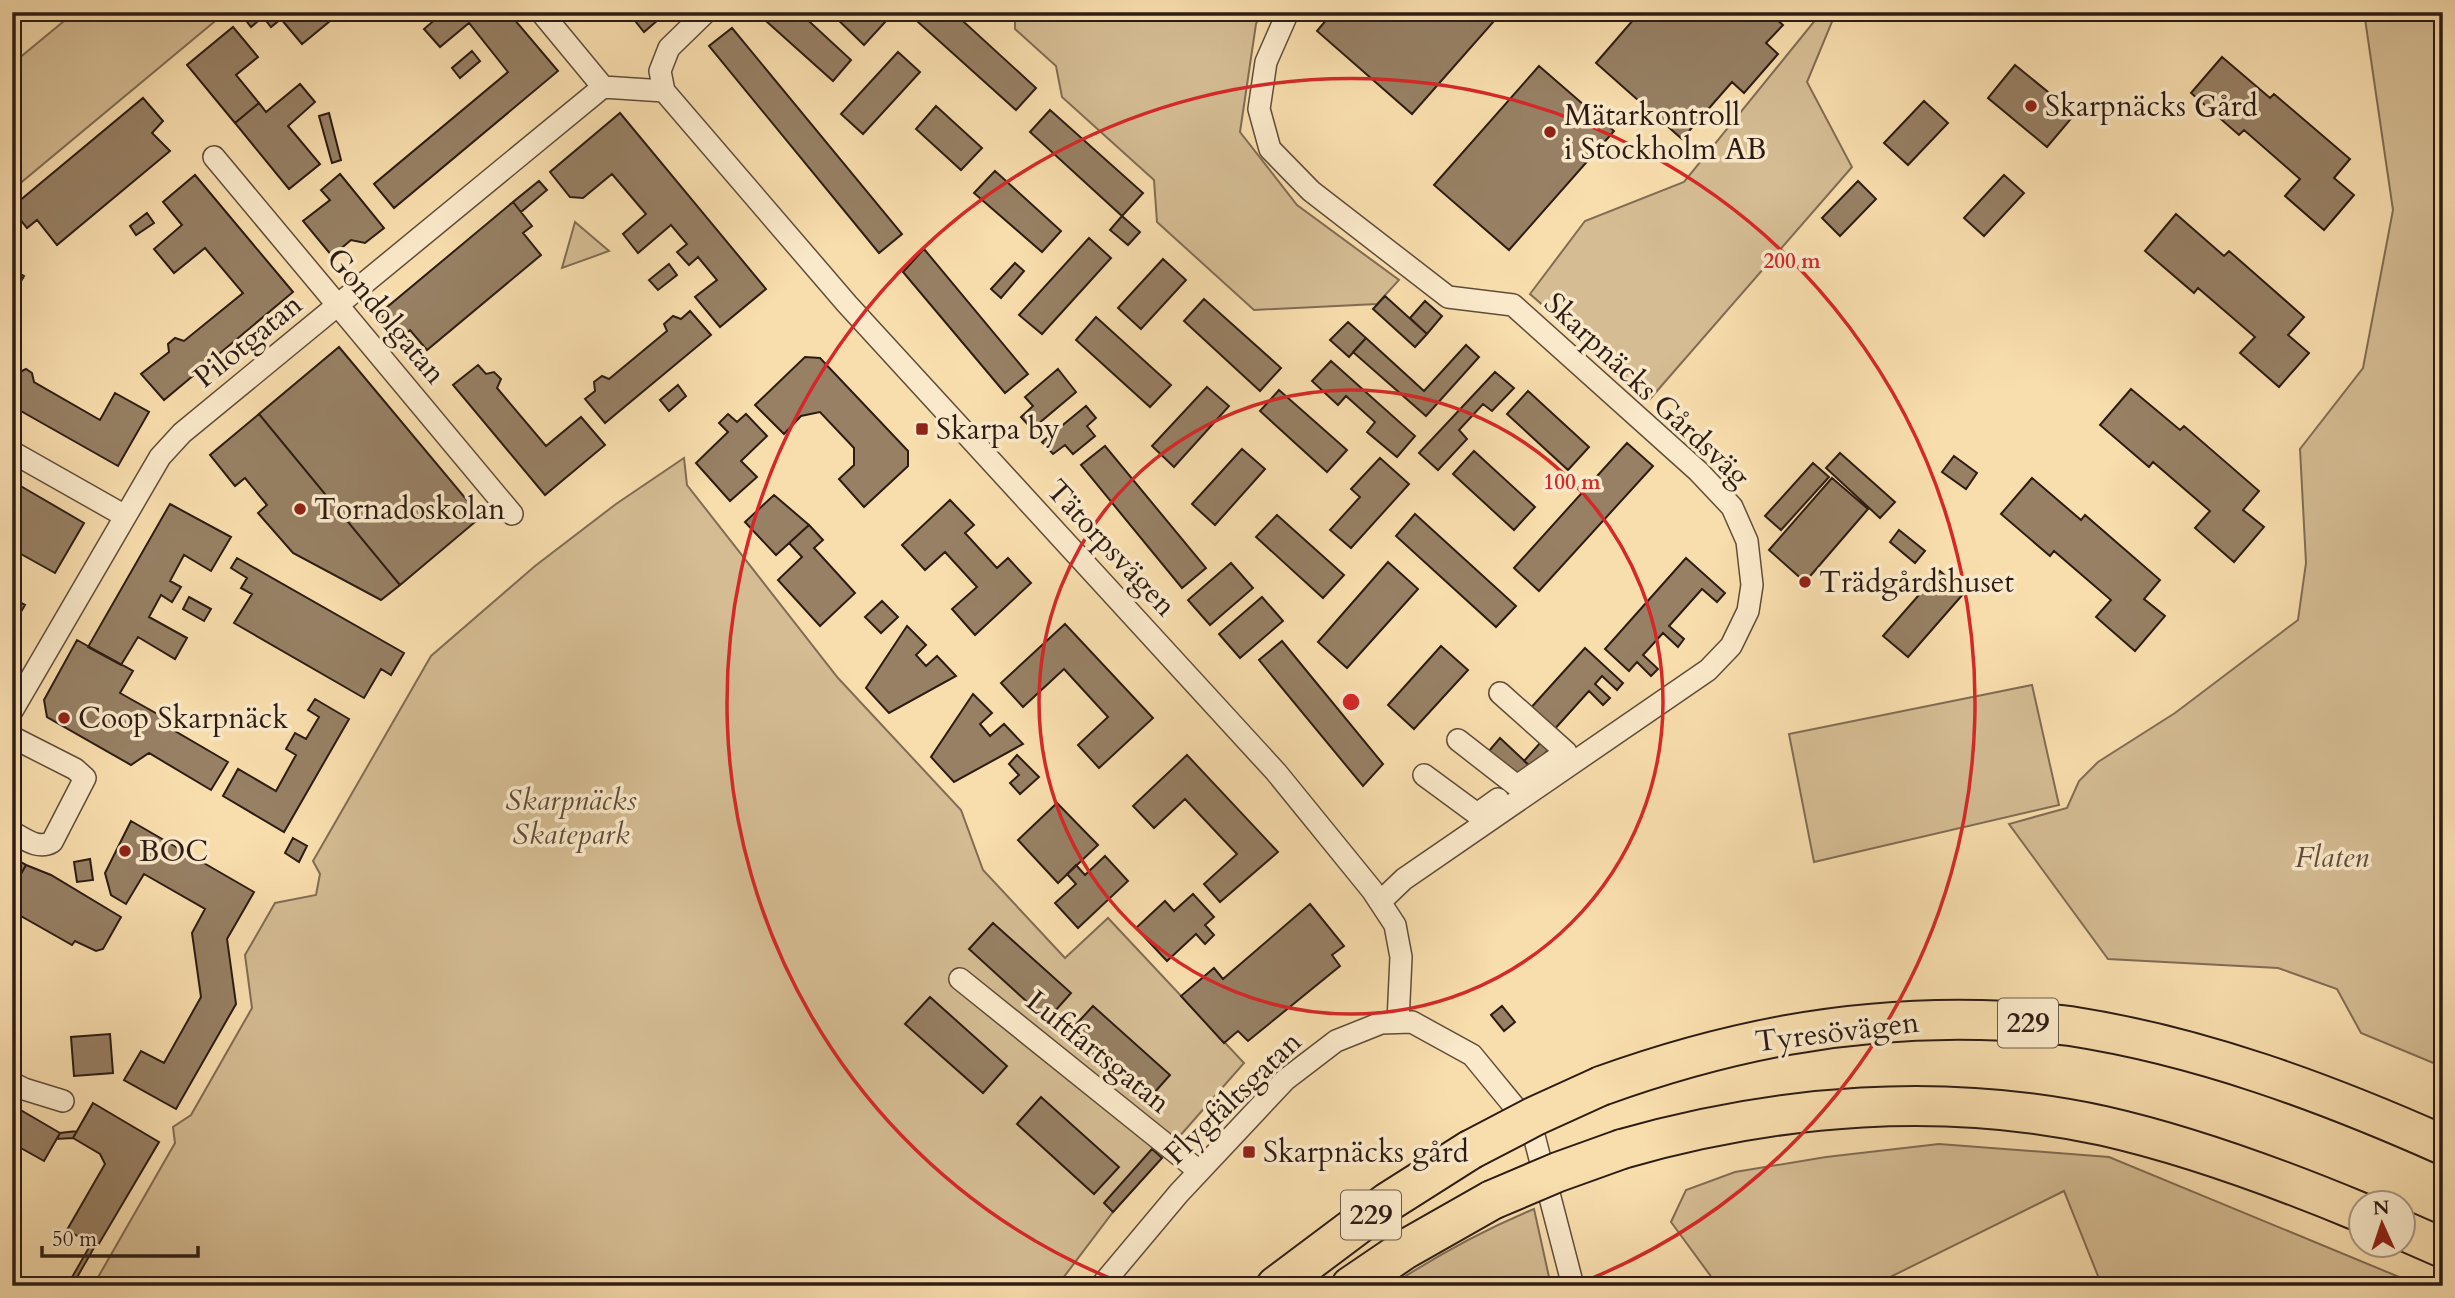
<svg xmlns="http://www.w3.org/2000/svg" width="2455" height="1298" viewBox="0 0 2455 1298" font-family="Cardo,serif">
<rect width="100%" height="100%" fill="#f8ddad"/>
<filter id="stains"><feTurbulence type="fractalNoise" baseFrequency=".00286" numOctaves="4"/><feColorMatrix values="0 0 0 0 .2 0 0 0 0 .09 0 0 0 0 .02 0 0 0 .5 -.17"/></filter>
<radialGradient id="worn" r=".72"><stop offset=".6" stop-color="#630" stop-opacity="0"/><stop offset="1" stop-color="#630" stop-opacity=".3"/></radialGradient>
<!-- green -->
<path fill="#d5bc93" stroke="#816c54" stroke-width="2" d="M75,12H226L12,190V64Z
M1015,12H1261L1256,24L1240,132L1297,205L1399,280L1377,304L1254,310L1157,222L1154,180L1062,97L1056,66L1015,29Z
M2364,12H2443V1067L2361,1033L2337,989L2278,968L2108,959L2009,824L2067,808L2079,781L2098,762L2175,713L2298,620L2306,563L2300,449L2363,368L2393,210Z
M1821,13L1834,17L1807,82L1852,167L1650,399L1530,294L1585,221L1684,182Z
M575,222L609,251L562,268Z
M684,458L687,485L838,678L961,810L983,870L1065,958L1108,918L1244,1063L1113,1212L1057,1286H93L175,1143L173,1127L191,1115L252,1008L245,955L275,903L316,895L320,874L313,861L431,656L535,566L616,504Z
M2032,685L2059,805L1814,862L1789,734Z
M1939,1144L2109,1157L2421,1286H2102L2064,1191L1872,1286H1718L1671,1222L1686,1190L1735,1172L1826,1157Z
M1534,1209L1551,1286H1390C1436,1256 1483,1230 1534,1209Z"/>
<!-- building -->
<path fill="#978064" stroke="#2d1c14" stroke-width="2" d="M251,12H341L302,44L281,19L271,27L263,17L251,27L244,18Z
M444,12H508L558,71L394,208L374,184L508,72L469,23L440,47L424,29Z
M628,12H666V13L644,32Z
M756,12H799L851,60L833,81Z
M830,12H877L886,21L864,45Z
M953,12L1036,88L1016,110L908,13Z
M1333,12H1502L1412,114L1317,31Z
M1640,12H1768L1783,25L1766,43L1778,54L1744,93L1732,82L1682,139L1596,63Z
M233,27L258,57L236,75L259,103L235,123L187,65Z
M732,28L902,234L879,253L709,46Z
M472,51L480,61L460,78L452,68Z
M898,52L920,72L863,134L841,114Z
M2222,57L2270,98L2274,94L2350,159L2334,178L2354,195L2324,230L2285,196L2300,179L2244,130L2239,135L2191,93Z
M2015,65L2075,114L2047,147L1988,98Z
M1539,66L1614,131L1509,250L1434,185Z
M300,84L315,102L288,126L320,164L289,189L235,123L259,103L266,112Z
M143,98L163,121L152,133L170,151L57,245L37,220L27,228L19,218L12,224V207Z
M1924,101L1948,123L1908,165L1884,143Z
M936,106L982,148L961,170L916,129Z
M1050,110L1143,193L1122,216L1030,132Z
M329,113L341,160L332,163L319,116Z
M620,113L766,289L720,327L695,297L717,280L698,257L689,265L677,252L687,244L671,225L638,253L623,234L646,214L612,174L583,198L570,197L550,172Z
M995,171L1061,231L1042,252L974,193Z
M340,174L384,228L365,243L351,240L332,256L303,221L330,200L321,190Z
M195,175L293,292L164,400L141,374L169,352L168,344L175,338L184,341L243,293L205,248L174,273L154,249L182,225L163,202Z
M2004,175L2024,193L1984,236L1964,218Z
M539,181L547,190L521,212L513,202Z
M1858,181L1876,199L1840,236L1822,218Z
M513,202L532,226L523,233L541,255L427,350L410,330L399,338L380,313Z
M147,213L154,223L136,235L130,226Z
M2176,214L2224,256L2229,251L2304,317L2288,335L2309,353L2279,387L2240,353L2255,337L2198,288L2194,293L2145,251Z
M1122,216L1140,232L1128,245L1110,230Z
M1089,238L1111,258L1042,334L1019,315Z
M924,249L1028,374L1005,393L903,272Z
M1163,259L1186,280L1141,329L1118,308Z
M1015,263L1024,271L1001,298L991,289Z
M669,264L677,275L658,290L649,280Z
M12,269L24,276L12,296Z
M1385,296L1427,334L1415,347L1373,309Z
M1204,299L1281,368L1260,391L1184,321Z
M1425,301L1442,316L1427,334L1410,318Z
M690,311L711,335L605,423L585,399L595,391L594,382L602,376L609,379L667,331L664,324L673,316L681,319Z
M1096,317L1171,385L1150,407L1076,340Z
M1348,322L1366,338L1349,357L1330,340Z
M1366,338L1424,391L1466,345L1479,357L1426,416L1353,352Z
M339,347L481,517L400,585L259,414Z
M805,357L820,358L908,451V466L864,507L839,479L854,465V448L820,412L801,416L784,434L755,405Z
M1331,361L1415,436L1397,457L1367,432L1375,422L1346,396L1338,405L1312,381Z
M478,365L486,374L494,372L501,379L497,388L546,446L581,417L605,445L545,495L453,385Z
M12,369L18,373L26,369L32,373L34,382L100,420L115,393L149,412L118,466L12,406Z
M1058,369L1076,392L1032,429L1021,417L1033,406L1025,397Z
M1495,372L1514,388L1492,411L1483,404L1459,430L1467,439L1438,470L1419,453Z
M678,385L686,396L669,411L660,400Z
M1207,387L1229,406L1174,467L1152,446Z
M2131,389L2180,430L2184,426L2259,491L2243,510L2264,527L2234,562L2195,528L2210,511L2153,462L2149,467L2100,425Z
M1279,390L1347,450L1327,472L1260,411Z
M1528,391L1589,447L1568,470L1507,414Z
M1086,406L1096,418L1087,426L1095,436L1073,454L1065,445L1053,454L1042,442Z
M259,414L400,585L381,600L293,553L258,513L267,505L245,478L235,486L210,455Z
M728,414L737,422L746,414L767,436L741,461L757,477L730,501L696,463L728,432L719,423Z
M1627,443L1653,466L1539,591L1514,568Z
M1105,446L1206,568L1182,588L1081,465Z
M1242,449L1265,469L1215,525L1192,504Z
M1474,451L1535,507L1514,530L1453,474Z
M1840,453L1895,502L1880,518L1826,468Z
M1954,456L1977,473L1966,489L1942,472Z
M1380,458L1409,484L1351,548L1330,530L1360,497L1351,489Z
M1813,463L1829,477L1781,530L1765,516Z
M1832,478L1868,509L1805,582L1769,550Z
M2032,478L2081,520L2085,515L2160,580L2144,599L2165,616L2135,651L2096,617L2111,600L2054,551L2050,556L2001,514Z
M12,481L84,523L55,573L12,549Z
M774,495L809,525L776,555L745,522Z
M950,500L974,525L965,533L997,568L1008,558L1031,583L975,635L952,609L977,587L945,552L925,570L902,545Z
M170,504L231,537L211,571L184,555L170,581L181,587L172,602L161,595L149,617L187,638L175,659L138,637L121,665L88,647Z
M1415,514L1516,606L1496,627L1396,536Z
M1277,515L1344,575L1323,598L1256,537Z
M809,525L823,540L814,548L855,593L820,626L778,580L802,557L789,543Z
M1899,530L1925,551L1915,563L1890,542Z
M237,558L404,653L391,675L381,669L364,698L234,623L252,594L241,588L247,578L231,568Z
M1686,558L1725,593L1717,602L1702,589L1669,626L1684,639L1678,647L1663,633L1643,655L1658,669L1651,676L1637,662L1629,671L1605,649Z
M1388,562L1418,589L1347,668L1318,642Z
M1231,563L1253,588L1210,625L1188,600Z
M1940,571L1964,593L1908,657L1883,636Z
M189,597L211,609L204,621L183,609Z
M1262,597L1283,621L1240,658L1219,634Z
M12,598L25,605L12,627Z
M882,601L898,617L881,633L865,617Z
M1065,624L1153,718L1099,768L1078,745L1108,717L1064,669L1023,707L1001,683Z
M907,626L926,645L916,655L926,666L937,656L956,676L889,713L866,688Z
M77,640L133,671L120,693L168,720L175,731L228,762L211,790L149,753L131,765L47,717L44,700Z
M1282,641L1383,764L1363,786L1259,660Z
M1441,646L1468,670L1414,729L1388,705Z
M1585,648L1623,683L1617,690L1602,676L1595,684L1610,698L1603,705L1589,691L1552,732L1528,711Z
M973,694L992,713L980,724L990,736L1004,724L1023,744L954,782L931,757Z
M315,699L349,719L284,832L223,796L238,769L276,791L296,755L286,749L295,733L306,739L319,717L308,710Z
M1500,738L1532,768L1521,780L1489,751Z
M1541,742L1549,749L1532,768L1524,761Z
M1017,755L1039,777L1020,794L1010,783L1019,775L1009,764Z
M1187,755L1278,852L1220,902L1204,884L1237,854L1185,799L1154,828L1133,806Z
M1057,803L1098,845L1058,883L1018,840Z
M131,821L254,892L227,939L236,1004L176,1109L124,1080L141,1051L164,1063L201,997L192,933L205,909L144,874L126,904L111,895L105,873Z
M293,838L307,846L299,862L285,853Z
M1105,856L1128,881L1078,928L1055,903L1076,884L1067,874L1076,865L1085,875Z
M12,857L26,865L12,890Z
M90,859L93,880L77,882L74,862Z
M26,865L51,875L121,917L103,949L96,951L75,941L72,945L12,911V890Z
M1193,894L1214,917L1205,925L1214,935L1205,944L1196,934L1167,961L1136,928L1165,901L1174,911Z
M1310,904L1344,946L1332,955L1340,966L1248,1041L1238,1031L1224,1043L1181,996L1214,968L1223,979Z
M993,923L1071,993L1047,1020L969,949Z
M930,997L1007,1066L983,1093L905,1024Z
M1093,1006L1170,1075L1146,1102L1069,1032Z
M1502,1006L1515,1022L1504,1031L1491,1015Z
M110,1034L113,1073L74,1076L71,1037Z
M1041,1097L1119,1167L1094,1194L1017,1124Z
M93,1103L159,1142L97,1247L67,1230L105,1164L100,1154L73,1138Z
M12,1105L60,1133L44,1161L19,1147L12,1159Z
M77,1131L73,1138L57,1139L60,1133Z
M1152,1149L1162,1158L1113,1212L1104,1203Z
M91,1244L95,1246L72,1286H67Z"/>
<g fill="none" stroke-linecap="round" stroke-linejoin="round">
<defs>
<path id="street" d="M541,12L603,87
M706,12L669,48L660,71L664,91L847,304L1276,772L1372,890L1395,925L1401,957L1398,1022
M1288,12L1266,62L1259,109L1270,149L1311,191L1448,297L1513,305L1698,471L1732,507L1747,541L1752,585L1748,611L1731,646L1708,670L1404,879L1380,902
M214,157L512,514
M12,452L125,516
M12,711L160,457L182,433L603,87L664,91
M12,737L75,769L85,778L52,842C38,850 25,839 12,832
M1458,740L1517,786L1566,752L1500,693
M1424,775L1477,814L1498,799
M960,979L1199,1171
M12,1083L24,1089L63,1101
M1101,1286L1179,1193L1285,1080L1336,1041L1381,1023L1412,1022L1472,1055L1532,1128L1573,1286"/>
<path id="highway" d="M1601,1086C1726,1041 1847,1017 1980,1020C2010,1021 2041,1022 2070,1026C2199,1046 2324,1092 2443,1145
M1622,1149C1779,1104 1944,1091 2104,1126C2192,1146 2278,1178 2360,1212
M2402,1230L2443,1248
M1276,1286L1388,1202L1470,1150
M1351,1286L1404,1250L1492,1200"/>
</defs>
<!-- street casing -->
<use href="#street" stroke="#604c3a" stroke-width="24"/>
<!-- highway casing -->
<use href="#highway" stroke="#2d1c14" stroke-width="42"/>
<!-- street -->
<use href="#street" stroke="#fae9ca" stroke-width="21"/>
<!-- highway -->
<use href="#highway" stroke="#f8ddad" stroke-width="38"/>
<defs>
<path id="highway-bridge" d="M1470,1150L1535,1116L1601,1086
M1492,1200L1558,1172L1622,1149"/>
</defs>
<!-- highway-bridge casing -->
<use href="#highway-bridge" stroke="#2d1c14" stroke-width="42" stroke-linecap="butt"/>
<!-- highway-bridge -->
<use href="#highway-bridge" stroke="#f8ddad" stroke-width="38"/>
</g>
<!-- distance rings -->
<g fill="none" stroke="#d62828" stroke-width="3.5">
<circle cx="1351" cy="702" r="312"/>
<path d="M1127 1285A624 624 0 1 1 1575 1285"/>
</g>
<!-- markers -->
<g fill="#8f2418" stroke="#fae9ca" stroke-width="2.5">
<circle cx="2031" cy="106" r="7"/>
<circle cx="1550" cy="132" r="7"/>
<rect x="915" y="422" width="14" height="14" rx="3.5"/>
<circle cx="300" cy="509" r="7"/>
<circle cx="1805" cy="582" r="7"/>
<circle cx="64" cy="718" r="7"/>
<circle cx="125" cy="851" r="7"/>
<rect x="1242" y="1145" width="14" height="14" rx="3.5"/>
</g>
<g text-anchor="middle" dominant-baseline="central" stroke-width="7" stroke-linejoin="round" paint-order="stroke">
<!-- shield labels -->
<g fill="#fae9ca" stroke="#6a5a4b" stroke-width="2">
<rect x="1998" y="998.5" width="60" height="49" rx="5"/>
<rect x="1341" y="1190.5" width="60" height="49" rx="5"/>
</g>
<g font-size="28" font-weight="bold" fill="#2d1c14">
<text x="2028" y="1023">229</text>
<text x="1371" y="1215">229</text>
</g>
<!-- poi labels -->
<g font-size="30" fill="#2d1c14" stroke="#fae9ca" text-anchor="start">
<text x="2045" y="106">Skarpnäcks Gård</text>
<text x="1564" y="115">Mätarkontroll<tspan x="1564" dy="34">i Stockholm AB</tspan></text>
<text x="936" y="429">Skarpa by</text>
<text x="314" y="509">Tornadoskolan</text>
<text x="1819" y="582">Trädgårdshuset</text>
<text x="78" y="718">Coop Skarpnäck</text>
<text x="139" y="851">BOC</text>
<text x="1263" y="1152">Skarpnäcks gård</text>
</g>
<!-- street labels -->
<g font-size="30" fill="#2d1c14" stroke="#fae9ca">
<text transform="translate(386 316) rotate(50)">Gondolgatan</text>
<text transform="translate(248 341) rotate(-39)">Pilotgatan</text>
<text transform="translate(1647 390) rotate(43)">Skarpnäcks Gårdsväg</text>
<text transform="translate(1111 548) rotate(47)">Tätorpsvägen</text>
<text transform="translate(1837 1032) rotate(-7)">Tyresövägen</text>
<text transform="translate(1098 1052) rotate(39)">Luftfartsgatan</text>
<text transform="translate(1233 1098) rotate(-44)">Flygfältsgatan</text>
</g>
<!-- park labels -->
<g font-size="30" font-style="italic" fill="#5f4c3a" stroke="#fae9ca">
<text x="571" y="800">Skarpnäcks<tspan x="571" dy="34">Skatepark</tspan></text>
<text x="2332" y="857">Flaten</text>
</g>
</g>
<circle cx="1351" cy="702" r="10" fill="#d62828" stroke="#fae9ca" stroke-width="3.5"/>
<g font-size="21" text-anchor="middle" font-weight="bold" fill="#d62828" stroke="#fae9ca" stroke-width="7" stroke-linejoin="round" paint-order="stroke">
<text x="1792" y="268">200 m</text>
<text x="1572" y="489">100 m</text>
</g>
<!-- margin -->
<rect width="2455" height="1298" fill="none" stroke="#f8ddad" stroke-width="42"/>
<rect x="14" y="14" width="2427" height="1270" fill="none" stroke="#2d1c14" stroke-width="3.5"/>
<rect x="21" y="21" width="2413" height="1256" fill="none" stroke="#2d1c14" stroke-width="2"/>
<!-- north arrow -->
<g transform="translate(2382 1224) rotate(357)"><circle r="33" fill="#fae9ca" stroke="#a89781" stroke-width="2"/>
<path d="M0-5L12 26L0 18L-12 26Z" fill="#8f2418"/>
<text y="-10" font-size="19" font-weight="bold" text-anchor="middle" fill="#2d1c14">N</text>
</g>
<!-- scale -->
<path d="M42 1246v10h156v-10" fill="none" stroke="#2d1c14" stroke-width="3.5"/>
<text x="52" y="1246" font-size="21" fill="#2d1c14" stroke="#fae9ca" stroke-width="5" paint-order="stroke">50 m</text>
<rect width="100%" height="100%" filter="url(#stains)"/>
<rect width="100%" height="100%" fill="url(#worn)"/>
</svg>
